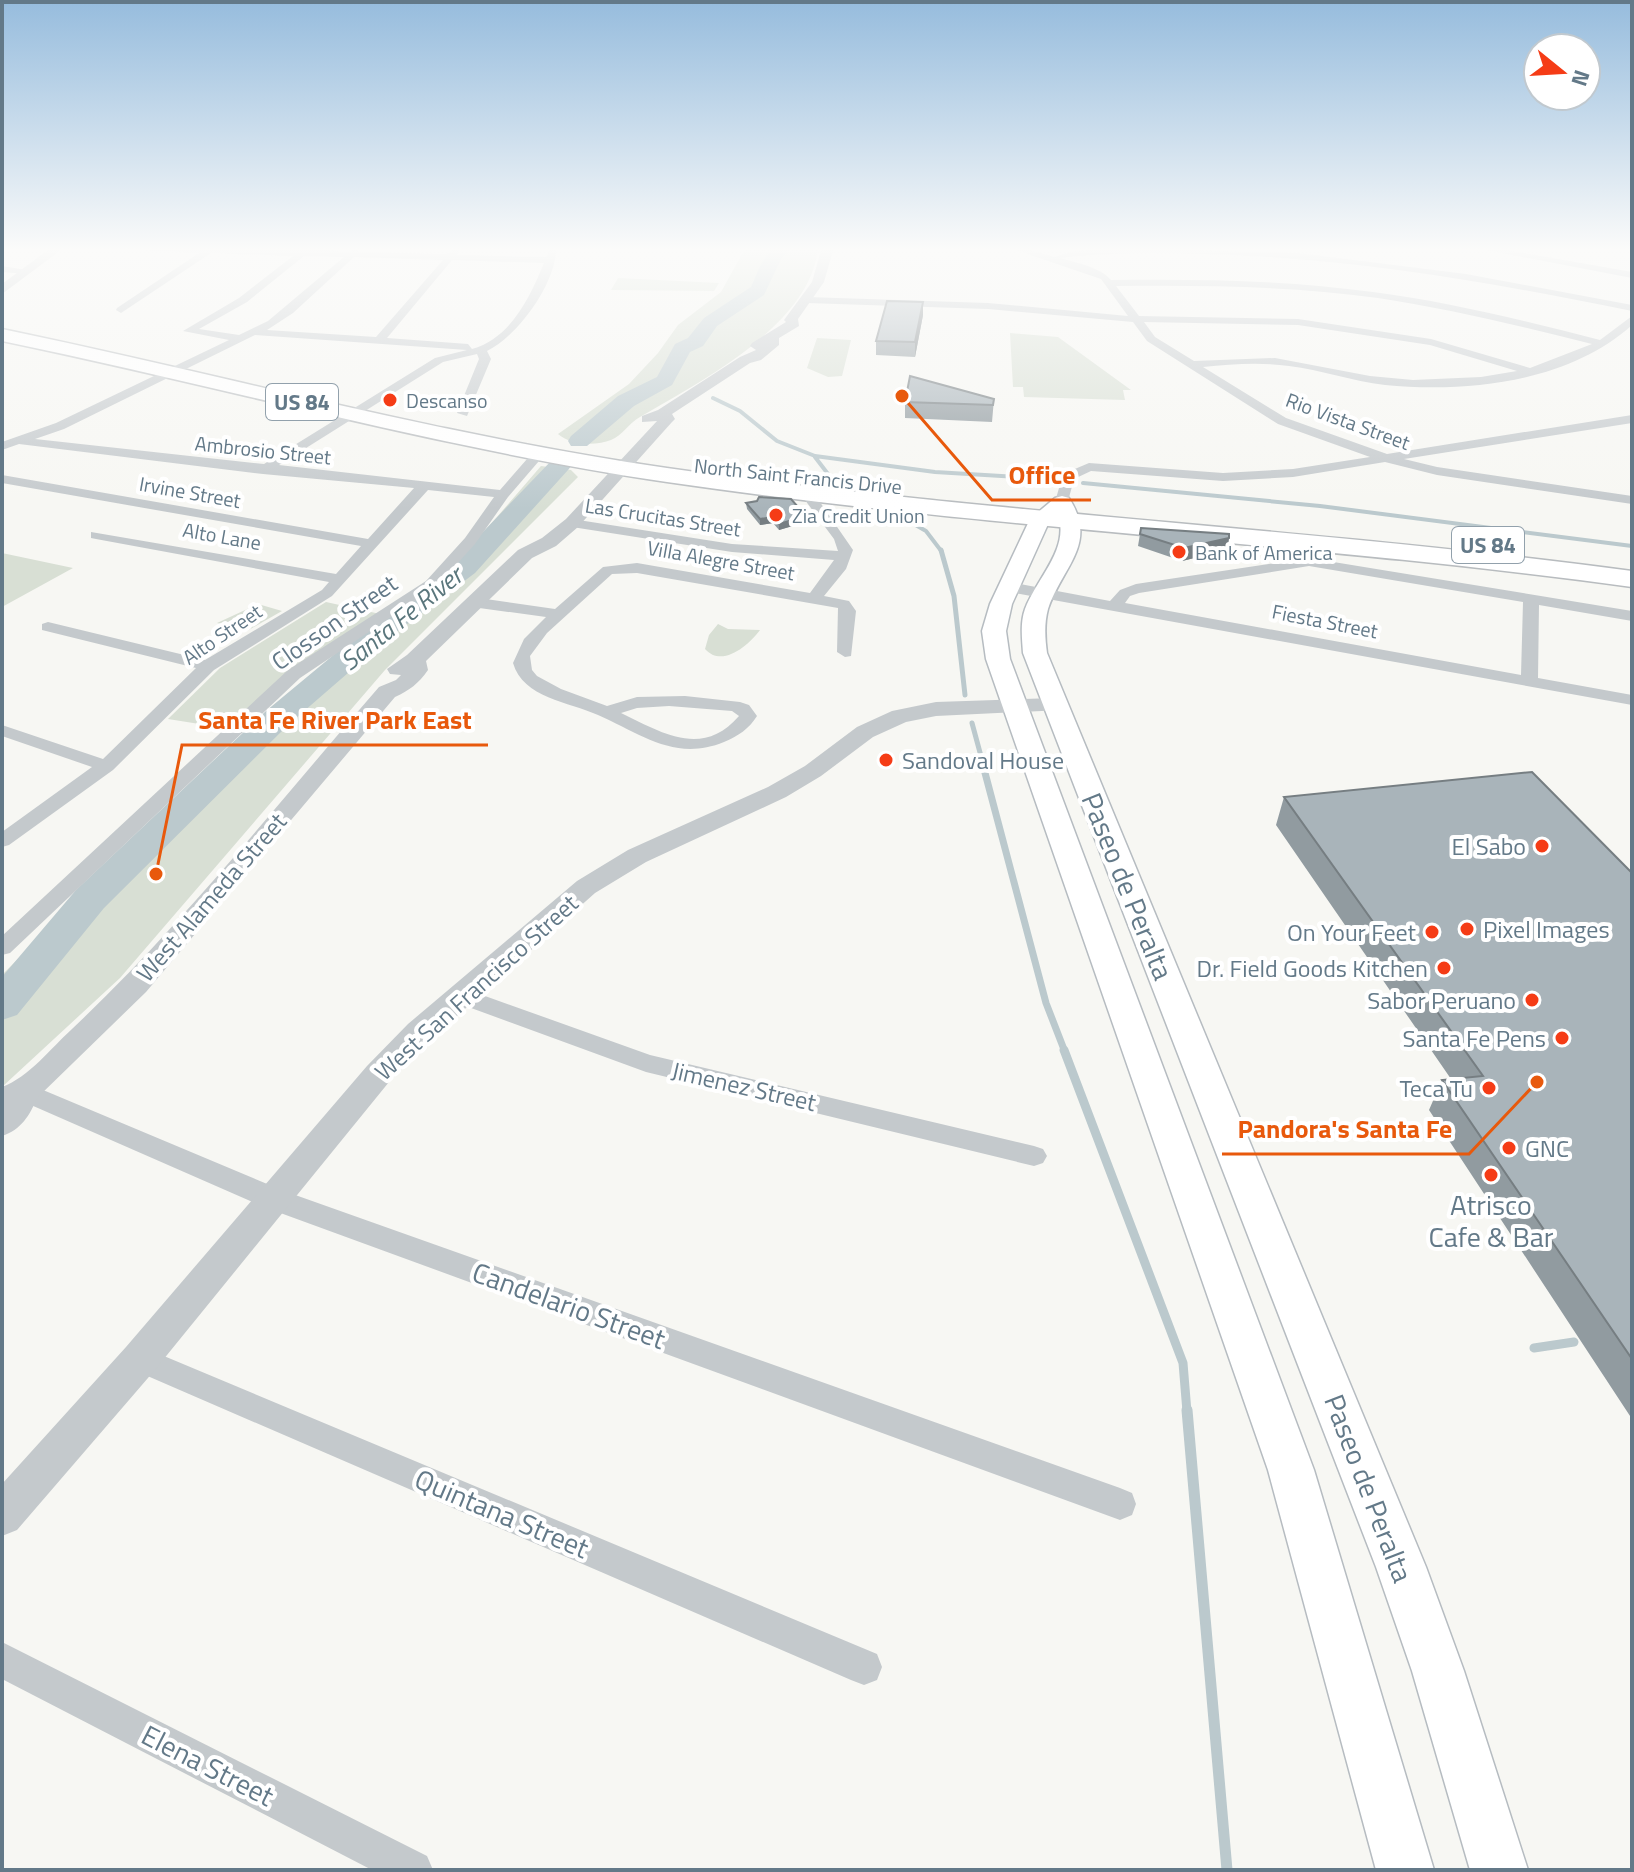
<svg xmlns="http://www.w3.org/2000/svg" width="1634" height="1872" viewBox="0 0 1634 1872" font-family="'Titillium Web',sans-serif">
<rect width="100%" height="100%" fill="#f7f7f3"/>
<!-- green -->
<path fill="#d8dfd4" d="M746,247H818C812,325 699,382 640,417C629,423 622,436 611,440C596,446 570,445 558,434L629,384L658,353L678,325L721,292Z
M618,278L719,283L714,291L611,290Z
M1010,333L1058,337L1131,390H1123L1125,400L1024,397L1023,387H1013Z
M817,338L851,340L842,376L828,377L807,368Z
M541,466L571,470L578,477L385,670L120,978L2,1087V975L213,762L284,697L440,583Z
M2,553L73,568L2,607Z
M326,602L380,614L231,729L168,719L220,668Z
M258,604L282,611L247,631L217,623Z
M718,624L728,629L760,630C748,646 722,668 705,649L709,635Z"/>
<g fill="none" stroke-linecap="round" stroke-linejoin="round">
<!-- stream-far4 -->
<path stroke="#bbc9cd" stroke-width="4" d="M713,398L740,411L777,441L815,456L935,472L1052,479
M815,457L828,474
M1083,483L1320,506L1632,546
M886,508L926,531L942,552"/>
<!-- stream-far3 -->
<path stroke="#bbc9cd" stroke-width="5" d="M941,550L954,596L965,695
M972,723L985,771"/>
<!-- stream-far2 -->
<path stroke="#bbc9cd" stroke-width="7" d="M984,769L1046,1003L1065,1052"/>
<!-- stream-far1 -->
<path stroke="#bbc9cd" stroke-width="9" d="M1064,1050L1183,1363L1187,1412
M1534,1348L1574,1342"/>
<!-- stream -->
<path stroke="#bbc9cd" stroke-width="11" d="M1187,1410L1227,1870"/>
<!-- river -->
<path fill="#bbc9cd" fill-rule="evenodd" d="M773,247H791L781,259L764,295L717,326L703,346L690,352L672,385L634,406L587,446H571L568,441L571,436L618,396L657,377L675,344L688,338L704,318L751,287L761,264Z
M560,458L568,460L572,465L568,470L475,573L386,640L288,725L104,908L17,1015L2,1020V977L76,890L266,711L366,628L455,561L552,460Z"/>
<defs>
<path id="secondary" d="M1062,496L1069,498C1099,544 1062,567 1048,609C1044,624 1045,638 1047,653L1426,1567L1464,1671L1528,1870H1470L1412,1671L1376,1567L1023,653C1022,638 1020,623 1025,609C1036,579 1070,549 1058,515L1049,522L1012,604L1006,631L1010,659L1314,1470L1434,1870H1376L1268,1470L986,659L982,631L990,604L1030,519L1055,498Z"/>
<path id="trunk" d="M2,329C224,375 443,436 667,468C988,514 1311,528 1632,571V587C1311,543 987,529 667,482C443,449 224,387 2,341Z"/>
</defs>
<!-- secondary casing -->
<use href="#secondary" stroke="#b6bcc1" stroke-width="3"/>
<!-- trunk casing -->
<use href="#trunk" stroke="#b8bcbf" stroke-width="3"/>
<!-- minor -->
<path fill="#c4c9cc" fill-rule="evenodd" d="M77,247L304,248L350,252L355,249L360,252L447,254L455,248L460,251L457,255L546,257L550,249H556C556,283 518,336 487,351L491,359L467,416L457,413L479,359L477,354L443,362L279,465L500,490L534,451L545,454L508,497L475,544L436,587L300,678L10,953L2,955V936L288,670L426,581L465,538L494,497L428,490L332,596L214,670L113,770L9,845L2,847V832L92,767L2,736V725L103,759L196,668L42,630V624L48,622L205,660L322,590L329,582L96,539L91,538V532L336,574L361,546L2,483V475L368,539L414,488L263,474L19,444L2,450V442L56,423L229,340L183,331L239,298L293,256L211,253L121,313L116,310L117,308L199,253ZM304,256L344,257L268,321L239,335L199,329L247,302ZM354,257L443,260L376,337L267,330L293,313ZM452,260L544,263C530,297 511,338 472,349L468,344L387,338ZM255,335L467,350L435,358L264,464L35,439L64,429Z
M1007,247H1021L1054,257L1074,251L1122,248L1298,253L1466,274L1632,305V311C1491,282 1350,258 1206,254C1157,253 1108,252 1060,258C1077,263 1100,267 1111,280C1199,279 1286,280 1373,292C1450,302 1525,321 1600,340L1632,316V325C1569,382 1468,393 1385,385C1352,381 1321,370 1289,366C1260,362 1232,364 1203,367L1286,418L1387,454L1632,415V423L1404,459L1437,467L1632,496V504L1437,475L1385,462L1293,477L1223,481L1091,471L1074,479L1067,505H1057L1055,502L1063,474L1089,463L1223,473L1293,469L1370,457L1278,424L1147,341L1133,322L988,309L807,303L802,300L807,297L988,303L1128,316L1101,279ZM1116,286C1203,285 1291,286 1378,298C1450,309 1521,326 1592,344L1530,368L1431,339L1298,319L1139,316ZM1144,322L1298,325L1430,345L1517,371L1481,377L1413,380L1370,376L1275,358L1194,361L1155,337Z
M1470,247H1490L1632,272V278Z
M2,266L32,271L27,274L2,272Z
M810,476L822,479L813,492L853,550L846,569L824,596L849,601L856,611L851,656L845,657L837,652L838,608L637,573L612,574L547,633L530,656L532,670L537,676L561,689L607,706L637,697L685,696L740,702L749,705L757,716C749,729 738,736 724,742C675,762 641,734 598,715C569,702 523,698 513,663L524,639L546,617L472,607L464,602L472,597L555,609L603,567L637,563L810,593L834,560L732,552L572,527L565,523L572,519L732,544L838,551L834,539L799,492ZM669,706L732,711L739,716C702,759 661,732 621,713L637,708Z
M1309,558L1632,611V621L1539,605L1538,678L1632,695V705L1009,592L1001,587L1009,582L1110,601L1120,590L1136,584ZM1309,566L1523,602L1521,675L1125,603L1130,596L1139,593Z
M460,987L650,1055L1034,1146L1043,1149L1047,1156L1043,1163L1034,1166L646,1072L452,1001L448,995L452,989Z
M24,1082L284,1191L1120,1488L1132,1493L1136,1504L1132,1515L1120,1520L264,1207L15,1098L12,1091L15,1084Z
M140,1346L877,1654L882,1667L877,1680L864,1685L851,1680L129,1368L125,1359L129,1350Z
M2,1642L427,1856L433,1870H372L2,1679Z"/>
<!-- tertiary -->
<path fill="#c4c9cc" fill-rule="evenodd" d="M52,247H65L2,294V284Z
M822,247H834L824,282L798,319L799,326L779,338V345L761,360L750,363L672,414L675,419L672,422L578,527L556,546L532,558L426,661L428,670C418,684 410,690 395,697L146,992L37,1098C30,1115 21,1130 2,1136V1087C29,1077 51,1048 72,1029C183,924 279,802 379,687L396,680L401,675L390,674L387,669L407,655L518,550L542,538L566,519L657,421L642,422V416L658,410L740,357L756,350L750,346L752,343L786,322L784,320L812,282Z
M1054,698L1062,700L1065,705L1062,710L936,716L906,722L873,737L821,776L786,797L646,862L595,893L430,1040L389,1082L154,1371L17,1530L2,1536V1484L126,1347L367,1066L408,1024L577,881L628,850L768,787L805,766L857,727L892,711L936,702Z"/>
<!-- secondary -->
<use href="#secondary" fill="#fff" fill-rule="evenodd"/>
<!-- trunk -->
<use href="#trunk" fill="#fff" fill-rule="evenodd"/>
</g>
<!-- wall -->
<path fill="#919ba0" d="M923,315L915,357L876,355V341Z
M994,399L992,422L905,418V402Z
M746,503L806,522L779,530L773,523L760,525L747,509Z
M1141,528L1229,538L1227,550L1182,561L1138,546Z
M1284,797L1632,873V1419L1429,1110L1442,1080L1451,1079L1276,825Z"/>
<!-- shaded-wall -->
<path fill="#767e82" d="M923,302V315L915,357V342Z
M806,516V522L779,530V524Z
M773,517V523L760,525V519Z
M1229,538L1227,550L1182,561L1184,548Z"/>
<!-- building -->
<path fill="#a9b4ba" stroke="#767e82" stroke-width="2" d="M887,301L923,302L915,342L876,341Z
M910,376L994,399L993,405L905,402Z
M759,497L791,499L806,516L779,524L773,517L760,519L746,503L757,501Z
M1141,528L1229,534V538L1184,548L1140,534Z
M1532,772L1632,873V1359L1442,1080L1483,1076L1284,797Z"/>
<!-- sky -->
<linearGradient id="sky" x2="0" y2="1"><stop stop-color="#96bcdd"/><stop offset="0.49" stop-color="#fbfbfa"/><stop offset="1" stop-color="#fbfbfa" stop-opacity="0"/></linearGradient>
<rect width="1634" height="509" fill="url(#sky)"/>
<!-- markers -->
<g fill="#f53c16" stroke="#fff" stroke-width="3">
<circle cx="390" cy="400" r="8"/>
<circle cx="776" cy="515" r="8"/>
<circle cx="1179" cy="552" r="8"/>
<circle cx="886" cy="760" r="8"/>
<circle cx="1542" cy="846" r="8"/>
<circle cx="1467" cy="929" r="8"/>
<circle cx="1432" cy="932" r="8"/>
<circle cx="1444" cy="968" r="8"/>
<circle cx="1532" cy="1000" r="8"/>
<circle cx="1562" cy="1038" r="8"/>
<circle cx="1489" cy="1088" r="8"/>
<circle cx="1509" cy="1148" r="8"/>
<circle cx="1491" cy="1175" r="8"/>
</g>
<g text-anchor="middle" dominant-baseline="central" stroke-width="8" stroke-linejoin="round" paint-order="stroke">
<!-- far-poi labels -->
<g font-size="20" fill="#637988" stroke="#fff" text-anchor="start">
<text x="406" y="400">Descanso</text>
<text x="792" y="515">Zia Credit Union</text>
<text x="1195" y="552">Bank of America</text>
</g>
<!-- far-street labels -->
<g font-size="20" fill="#637988" stroke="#fff">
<text transform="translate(1348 421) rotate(20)">Rio Vista Street</text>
<text transform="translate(263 450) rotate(6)">Ambrosio Street</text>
<text transform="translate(798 476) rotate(6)">North Saint Francis Drive</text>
<text transform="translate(190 492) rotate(10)">Irvine Street</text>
<text transform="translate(663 517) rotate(9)">Las Crucitas Street</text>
<text transform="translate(222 536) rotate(10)">Alto Lane</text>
<text transform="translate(721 560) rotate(10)">Villa Alegre Street</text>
<text transform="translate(1325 621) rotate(11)">Fiesta Street</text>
<text transform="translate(222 634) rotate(-34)">Alto Street</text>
</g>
<!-- shield labels -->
<g fill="#fff" stroke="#92a1ac" stroke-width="2">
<rect x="266" y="384" width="72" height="36" rx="6"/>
<rect x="1452" y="527" width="72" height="36" rx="6"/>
</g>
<g font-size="22" font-weight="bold" fill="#637988">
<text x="302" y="402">US 84</text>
<text x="1488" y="545">US 84</text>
</g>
<!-- street labels -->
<g font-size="24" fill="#637988" stroke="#fff">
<text transform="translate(334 622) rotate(-35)">Closson Street</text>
<text transform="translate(211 897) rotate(-49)">West Alameda Street</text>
<text transform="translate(476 987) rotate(-42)">West San Francisco Street</text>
<text transform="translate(744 1086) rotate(13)">Jimenez Street</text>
</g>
<!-- poi labels -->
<g font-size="24" fill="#637988" stroke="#fff" text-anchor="end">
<text x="902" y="760" text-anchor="start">Sandoval House</text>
<text x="1526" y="846">El Sabo</text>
<text x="1483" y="929" text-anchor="start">Pixel Images</text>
<text x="1416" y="932">On Your Feet</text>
<text x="1428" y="968">Dr. Field Goods Kitchen</text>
<text x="1516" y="1000">Sabor Peruano</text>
<text x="1546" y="1038">Santa Fe Pens</text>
<text x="1473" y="1088">Teca Tu</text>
<text x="1525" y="1148" text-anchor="start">GNC</text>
</g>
<!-- water labels -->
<g font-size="26" font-style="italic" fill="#5a767c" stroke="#fff">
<text transform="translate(401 618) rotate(-39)">Santa Fe River</text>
</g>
<!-- near-street labels -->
<g font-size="28" fill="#637988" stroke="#fff">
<text transform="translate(1128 886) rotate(68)">Paseo de Peralta</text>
<text transform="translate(569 1305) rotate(20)">Candelario Street</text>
<text transform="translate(1369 1488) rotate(69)">Paseo de Peralta</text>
<text transform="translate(502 1513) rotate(23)">Quintana Street</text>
<text transform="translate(208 1765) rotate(27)">Elena Street</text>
</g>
<!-- near-poi labels -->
<g font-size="28" fill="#637988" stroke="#fff">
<text x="1491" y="1204">Atrisco<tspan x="1491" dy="32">Cafe &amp; Bar</tspan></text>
</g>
</g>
<!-- callouts -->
<path fill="none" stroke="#e8590c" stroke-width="3" d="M902 396L992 500H1091M156 874L182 745H488M1537 1082L1469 1154H1222"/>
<g fill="#e8590c" stroke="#fff" stroke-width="3">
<circle cx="902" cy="396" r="8"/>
<circle cx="156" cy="874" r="8"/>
<circle cx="1537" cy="1082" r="8"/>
</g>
<g font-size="26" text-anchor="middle" font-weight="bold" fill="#e8590c" stroke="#fff" stroke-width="8" stroke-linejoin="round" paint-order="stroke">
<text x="1042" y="484">Office</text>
<text x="335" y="729">Santa Fe River Park East</text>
<text x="1345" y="1138">Pandora's Santa Fe</text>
</g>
<!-- border -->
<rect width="1634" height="1872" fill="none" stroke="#637988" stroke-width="8"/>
<!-- north arrow -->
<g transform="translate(1562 72) rotate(108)"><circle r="38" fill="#ffffff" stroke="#c1c9cf" stroke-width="2"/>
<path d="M0-6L14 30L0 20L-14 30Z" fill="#f53c16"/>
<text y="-12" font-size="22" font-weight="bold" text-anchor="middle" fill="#637988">N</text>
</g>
</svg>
